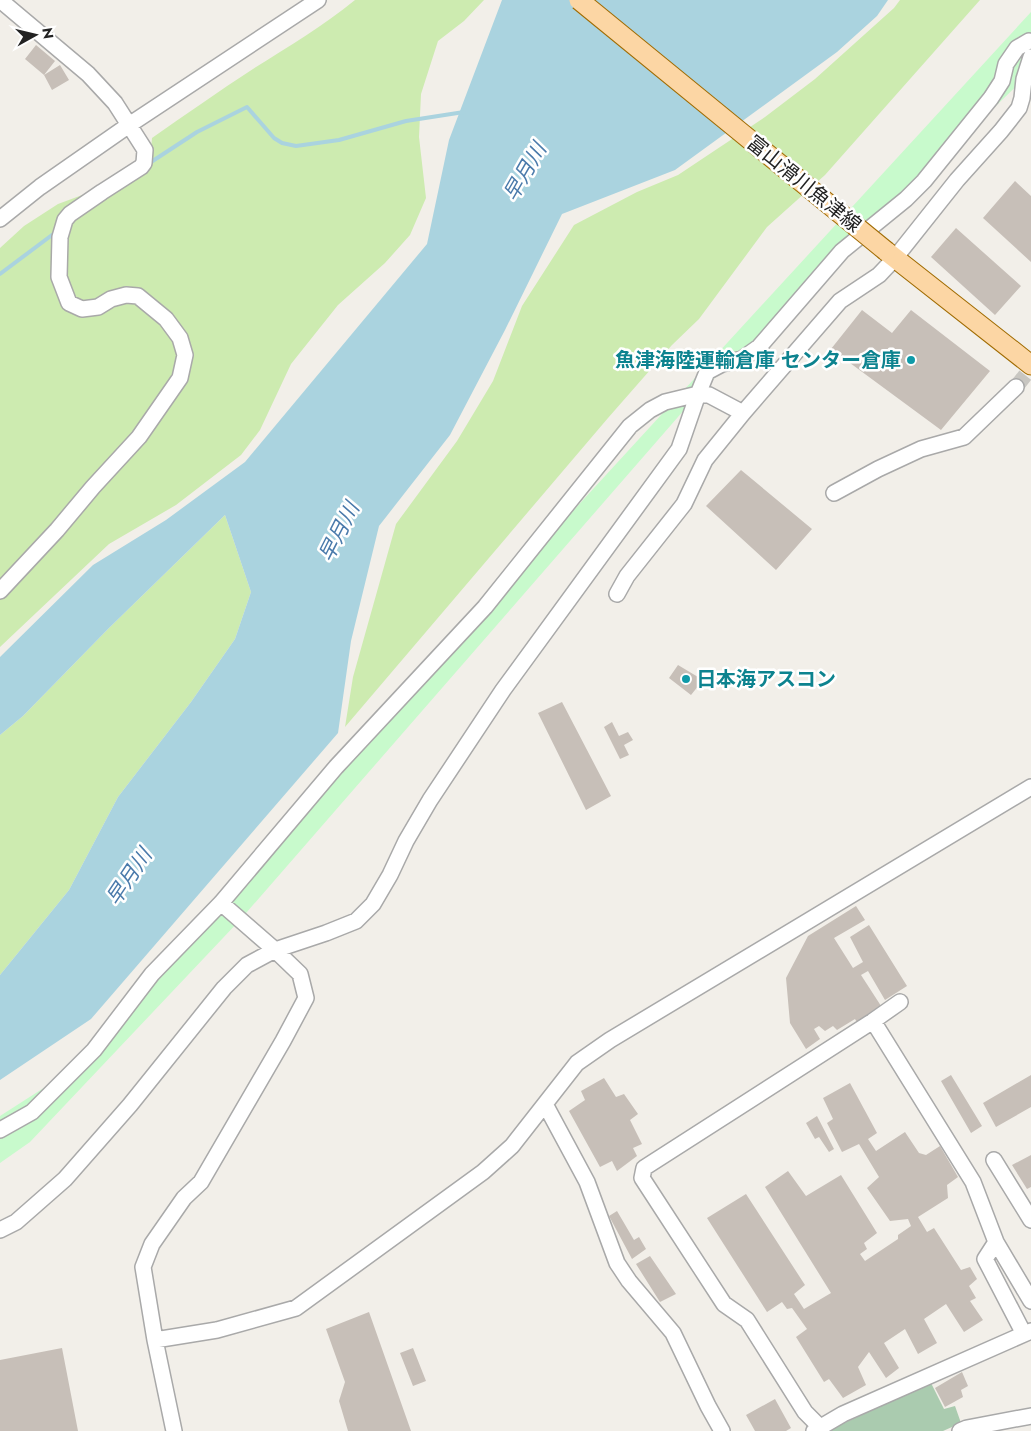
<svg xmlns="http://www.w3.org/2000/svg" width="1031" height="1431" viewBox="0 0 1031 1431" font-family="Jost,'Noto Sans JP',sans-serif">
<rect width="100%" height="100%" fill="#f2efe9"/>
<!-- grass -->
<path fill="#cdebb0" d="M355,0H484L464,21L438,41L421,94L419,137L426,198L410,235L385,263L338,305L291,364L260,430L241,455L176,505L109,544L0,647V248L24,226L58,204L147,171L151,151L152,138C185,115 219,91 253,69C288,47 323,26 355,0Z
M900,0H980L825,175L767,227L699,319L672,345L608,418L345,727L353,677L396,524L457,441L493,381L522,306L574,225L637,192L678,175L765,117L815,79L894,8Z
M225,515L251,592L235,639L191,702L118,797L69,890L0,975V735L23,716L108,629Z"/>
<!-- cemetery -->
<path fill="#aacbaf" d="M931,1383L944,1409L955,1406L961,1423L943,1431H830L829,1430Z"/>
<!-- park -->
<path fill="#c8facc" d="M1031,12V72L698,394L240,920L30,1142L0,1163V1116L78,1066L471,622Z"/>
<!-- water -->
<path fill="#aad3df" d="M502,0H888L877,16L837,52L675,170L562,214L505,330L450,435L379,526L351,641L338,733L91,1019L0,1080V975L69,890L118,797L191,702L235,639L251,592L225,515L108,629L23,716L0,735V657L93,565L166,520L245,462L427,244L449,140Z"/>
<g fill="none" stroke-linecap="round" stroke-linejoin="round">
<!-- stream -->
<path stroke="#aad3df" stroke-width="4" d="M148,164L197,132L247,107L274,138L282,143L296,146L339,140L406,121L464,112
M0,274L56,232"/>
</g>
<!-- building -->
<path fill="#c7bfb8" d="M36,45L55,61L44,75L60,65L69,80L52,90L44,75L25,59Z
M1015,181L1031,196V262L983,218Z
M956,228L1021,286L995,315L931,257Z
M862,310L892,333L911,310L990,371L941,430L831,349Z
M741,470L812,529L776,570L706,506Z
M678,665L703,680L691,695L669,678Z
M562,702L611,796L586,810L538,713Z
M612,722L619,736L628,732L633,740L624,745L629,755L620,759L604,727Z
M856,906L865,920L834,938L853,968L863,962L850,937L869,925L907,986L885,1000L868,971L861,975L883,1009L858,1024L855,1019L837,1030L833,1026L825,1031L819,1026L814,1029L820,1039L806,1049L790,1023L786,978L808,936Z
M951,1075L982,1126L971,1133L941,1081Z
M1031,1075V1107L996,1127L983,1103Z
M604,1078L616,1097L624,1094L638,1114L630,1120L642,1144L633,1148L637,1156L617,1171L612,1161L600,1167L569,1111L585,1100L581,1091Z
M850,1083L877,1133L868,1139L876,1151L905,1132L919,1153L926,1155L940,1146L958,1177L947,1185L948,1198L918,1217L927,1232L934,1228L961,1270L970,1267L977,1279L969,1286L976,1298L970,1301L983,1320L964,1332L946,1304L924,1319L937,1343L918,1354L905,1329L884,1343L899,1368L886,1378L869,1352L858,1367L866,1385L843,1398L829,1379L824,1382L796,1337L807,1329L792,1308L787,1309L782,1302L767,1312L707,1218L746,1194L805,1285L794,1294L804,1309L831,1293L765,1187L788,1171L806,1196L841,1175L877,1233L864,1243L867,1249L860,1254L865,1261L898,1239V1235L911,1226L908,1219L890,1221L867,1188L879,1177L859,1144L842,1152L827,1123L833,1119L823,1098Z
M817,1116L834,1149L829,1152L819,1137L815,1139L806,1123Z
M1031,1155V1187L1027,1189L1012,1165Z
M617,1211L634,1240L639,1237L646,1249L632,1259L609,1216Z
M650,1256L676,1294L660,1302L636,1264Z
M369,1312L411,1431H348L339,1401L345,1382L326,1329Z
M62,1348L78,1431H0V1360Z
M413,1348L426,1381L413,1386L400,1353Z
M962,1372L968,1386L961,1390L963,1397L945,1407L935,1388Z
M775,1399L791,1428L786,1431H755L746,1415Z"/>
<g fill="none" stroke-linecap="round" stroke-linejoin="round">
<!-- minor-tunnel -->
<path stroke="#c8c6c1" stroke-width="15" stroke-dasharray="15 8" stroke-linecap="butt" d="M1016,387L1031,368"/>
<defs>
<path id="minor" d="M0,0L88,74L115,103L145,150L144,163L141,167L102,192L70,214L65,220L60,237L59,277L69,303L82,309L98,307L111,299L126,295L138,296L166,319L180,338L185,355L180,378L139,437L93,487L57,530L0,591
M0,219L40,187L129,125L318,0
M834,493L878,469L921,449L964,437L1016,387
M617,594L627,576L684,504L705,460L743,413L840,301L879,275L895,258L957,180L1001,131L1019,108L1022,98L1024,79L1031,57
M900,1002L873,1021L973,1182L996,1242L1031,1301
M545,1104L587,1182L617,1263L629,1281L673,1333L708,1406L722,1431
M0,1130L32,1112L94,1050L152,974L221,903L336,767L485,607L630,426L650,410L665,402L698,394L709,395L743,413
M994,1160L1031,1220
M0,1230L16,1222L65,1179L130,1105L224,988L247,965L275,950L326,933L356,921L373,904L390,875L406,841L430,800L503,690L679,449L698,394L707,372L722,364L742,359L759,347L842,251L906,199L924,181L991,98L1002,81L1006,64L1017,48L1029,41
M996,1242L985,1259L1024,1334
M155,1340L217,1330L296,1308L483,1172L512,1146L577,1063L610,1040L1031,787
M174,1431L155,1340L143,1267L152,1244L184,1198L201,1182L283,1041L306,998L300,974L275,950L221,903
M814,1431L843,1414L1031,1331
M822,1431L820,1427L805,1412L747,1320L724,1304L642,1178L644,1168L873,1021
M960,1431L967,1428L1031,1416"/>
<path id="major" d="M886,251L1031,365"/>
</defs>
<!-- minor casing -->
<use href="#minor" stroke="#a9a9a9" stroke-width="18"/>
<!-- major casing -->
<use href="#major" stroke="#a06b00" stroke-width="21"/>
<!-- minor -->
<use href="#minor" stroke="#fff" stroke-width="15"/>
<!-- major -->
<use href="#major" stroke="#fcd6a4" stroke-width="19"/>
<defs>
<path id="major-bridge" d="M579,0L886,251"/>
</defs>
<!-- major-bridge casing -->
<use href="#major-bridge" stroke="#a06b00" stroke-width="21" stroke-linecap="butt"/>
<!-- major-bridge -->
<use href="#major-bridge" stroke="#fcd6a4" stroke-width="19"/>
</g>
<!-- markers -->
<g fill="#0f9aa8" stroke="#fff" stroke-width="2">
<circle cx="911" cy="360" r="5"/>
<circle cx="686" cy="679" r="5"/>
</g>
<g text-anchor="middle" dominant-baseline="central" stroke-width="5" stroke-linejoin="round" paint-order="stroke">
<!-- street labels -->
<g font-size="20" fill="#222" stroke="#fff">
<text transform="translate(804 184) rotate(39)">富山滑川魚津線</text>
</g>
<!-- culture labels -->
<g font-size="20" font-weight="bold" fill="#0d838f" stroke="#fff" text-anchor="end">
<text x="901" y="360">魚津海陸運輸倉庫 センター倉庫</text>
<text x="696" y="679" text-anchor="start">日本海アスコン</text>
</g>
<!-- water labels -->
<g font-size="21" font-style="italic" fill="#4a7aab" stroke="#fff">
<text transform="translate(525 172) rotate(-60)">早月川</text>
<text transform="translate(339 532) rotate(-63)">早月川</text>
<text transform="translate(129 877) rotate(-56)">早月川</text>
</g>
</g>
<!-- north arrow -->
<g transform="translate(35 35) rotate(82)" stroke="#ffffff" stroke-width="4" paint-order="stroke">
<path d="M0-4L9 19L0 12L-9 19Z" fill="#222222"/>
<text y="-8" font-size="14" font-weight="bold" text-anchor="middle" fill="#222222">N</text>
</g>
</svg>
